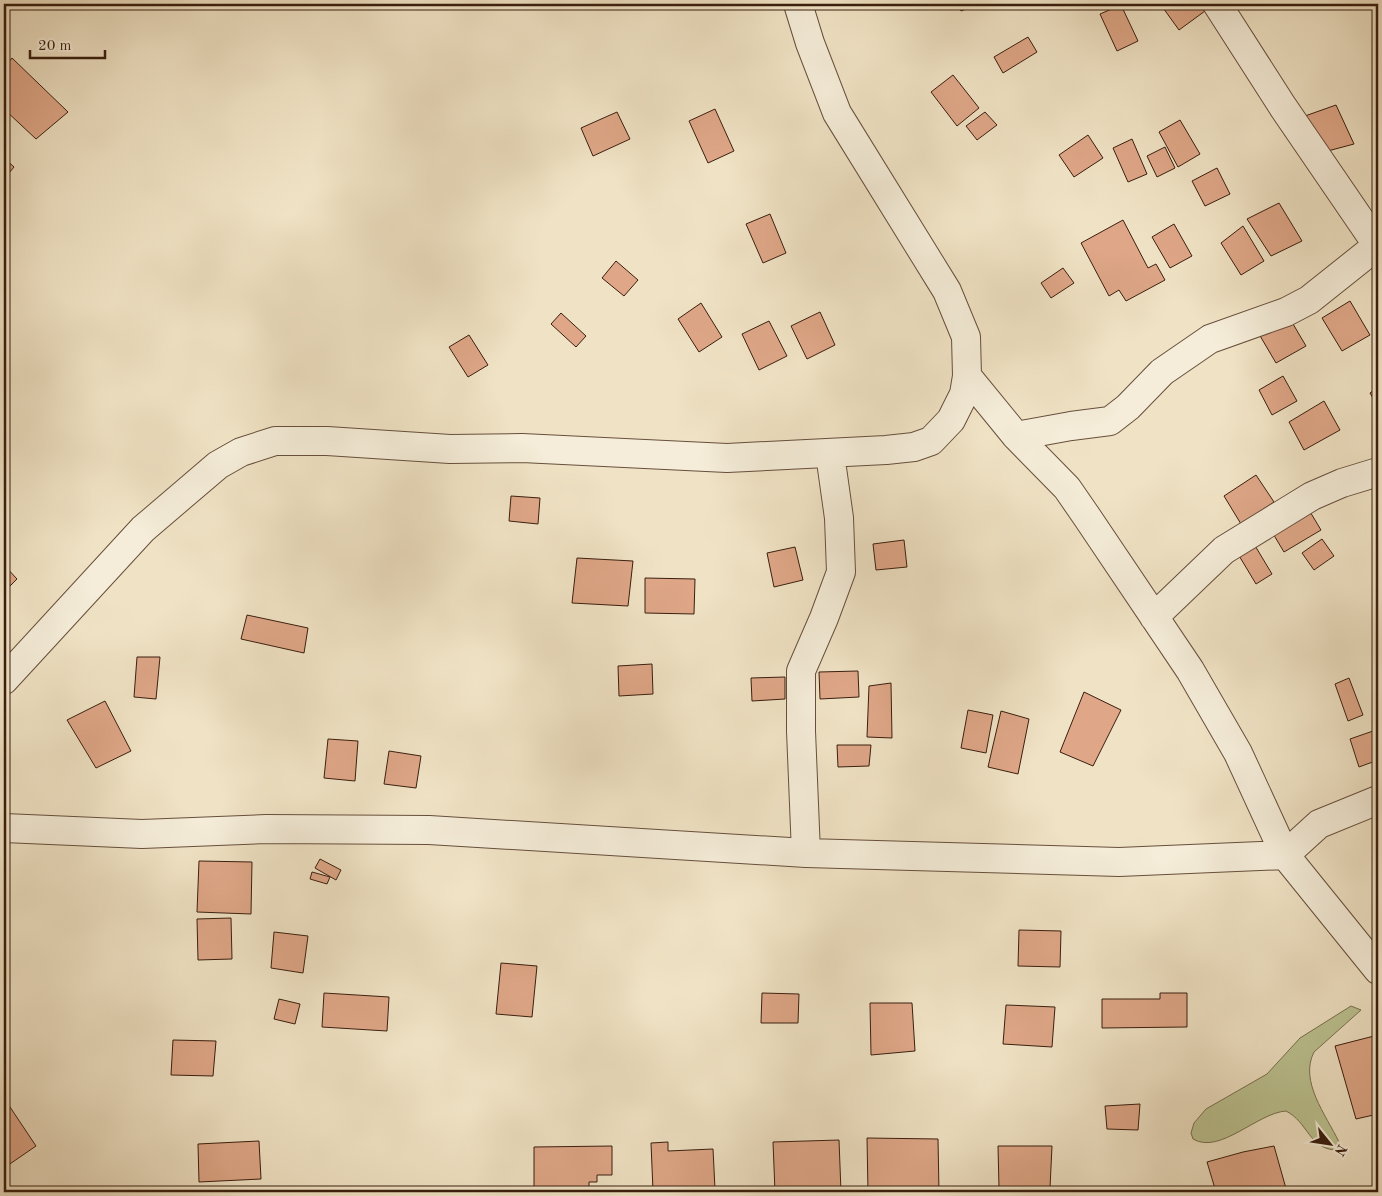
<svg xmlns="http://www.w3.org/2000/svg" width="1382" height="1196" viewBox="0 0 1382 1196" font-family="'Old Standard TT',serif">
<rect width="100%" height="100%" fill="#f0e3c5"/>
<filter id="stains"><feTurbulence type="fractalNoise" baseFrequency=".004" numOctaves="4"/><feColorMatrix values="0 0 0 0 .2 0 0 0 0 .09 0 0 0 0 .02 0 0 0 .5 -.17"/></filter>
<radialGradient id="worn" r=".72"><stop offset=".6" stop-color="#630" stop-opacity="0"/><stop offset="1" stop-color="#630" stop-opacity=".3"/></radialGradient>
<!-- green -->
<path fill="#bcc392" stroke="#7a7050" d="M1351,1006L1361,1010L1314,1052C1299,1081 1326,1115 1339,1142V1146L1336,1150C1309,1149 1308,1122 1286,1111C1257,1113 1220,1155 1193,1139L1191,1133L1194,1123L1206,1109L1267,1074L1300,1038Z"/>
<!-- building -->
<path fill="#dfa788" stroke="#391e0e" d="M958,4H979L961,11Z
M1163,4H1200L1205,11L1179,30L1161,5Z
M1121,5L1138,41L1117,51L1100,14Z
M1028,37L1037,52L1003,73L994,57Z
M12,58L68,112L36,139L4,109V68Z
M953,75L979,108L957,126L931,92Z
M1336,105L1354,144L1324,152L1305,116Z
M715,109L734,151L708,163L689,121Z
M617,112L630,139L593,156L581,128Z
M985,112L997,125L977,140L966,126Z
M1180,120L1200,154L1178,167L1159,132Z
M1088,135L1103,158L1074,177L1059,155Z
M1132,139L1147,174L1128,182L1113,148Z
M1165,147L1175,168L1157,177L1147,156Z
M4,158L14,167L4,179Z
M1217,168L1230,194L1205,206L1192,181Z
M1279,203L1302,241L1271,256L1247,219Z
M770,214L786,253L763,263L746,224Z
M1123,220L1148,268L1156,264L1165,280L1126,301L1119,290L1109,296L1081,243Z
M1174,224L1192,256L1170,268L1152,237Z
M1243,226L1264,261L1241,275L1221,243Z
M616,261L638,280L624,296L602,278Z
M1063,268L1074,283L1051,298L1041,283Z
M1350,301L1370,335L1342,351L1322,318Z
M701,303L722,337L699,352L678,319Z
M820,312L835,345L807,359L791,326Z
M1286,312L1306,346L1276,363L1256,329Z
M561,313L586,336L576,347L551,324Z
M769,321L787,356L759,370L742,334Z
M469,335L488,365L468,377L449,347Z
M1283,376L1297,401L1272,415L1259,390Z
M1378,387V407L1370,393Z
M1324,401L1340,430L1304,450L1289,422Z
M1256,475L1274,502L1241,524L1224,496Z
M511,496L540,498L538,524L509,521Z
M1306,505L1321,530L1284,552L1269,527Z
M1251,539L1272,574L1256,584L1235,549Z
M1322,539L1334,556L1314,570L1302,553Z
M904,540L907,567L876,570L873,544Z
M795,547L803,580L774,587L767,553Z
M577,558L633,561L628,606L572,603Z
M4,565L17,579L4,592Z
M645,578L695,579L694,614L645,613Z
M247,615L308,628L304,653L241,639Z
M137,657H160L156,699L134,697Z
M652,664L653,694L619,696L618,666Z
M858,671L859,697L820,699L819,672Z
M785,677V699L752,701L751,678Z
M1349,678L1363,715L1348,721L1335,684Z
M891,683L892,738L867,737L869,686Z
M1084,692L1121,710L1093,766L1060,752Z
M105,701L131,751L96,768L67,720Z
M968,710L993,715L986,753L961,748Z
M1001,711L1029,719L1018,774L988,767Z
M1373,731L1378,747V760L1359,767L1350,739Z
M328,739L358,741L355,781L324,778Z
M837,745H871L869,766L838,767Z
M389,751L421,756L416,788L384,784Z
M320,859L341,870L336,880L315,868Z
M199,861L252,862L251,914L197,912Z
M312,872L330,877L327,884L310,879Z
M231,918L232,959L198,960L197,919Z
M1019,930L1061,931L1060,967L1018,966Z
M274,932L308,936L303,973L271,968Z
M501,963L537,966L532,1017L496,1014Z
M324,993L389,997L387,1031L322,1027Z
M762,993L799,994L798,1023H761Z
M1160,993H1187V1027L1102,1028V999H1160Z
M279,999L300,1004L295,1024L274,1019Z
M870,1003H912L915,1051L871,1055Z
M1006,1005L1055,1007L1052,1047L1003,1044Z
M1378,1035V1114L1356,1119L1335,1046Z
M173,1040L216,1041L213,1076L171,1075Z
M4,1098L36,1146L4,1168Z
M1140,1104L1138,1130L1107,1129L1105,1106Z
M867,1138L938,1139L939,1192H868Z
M839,1140L841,1192H775L773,1142Z
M259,1141L261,1179L199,1182L198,1144Z
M668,1142V1151L713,1149L715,1189L653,1191L651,1143Z
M612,1146V1175H597V1182H589V1192L534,1191V1147Z
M998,1146H1052L1050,1188H999Z
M1274,1146L1287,1192H1216L1207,1162L1243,1152Z"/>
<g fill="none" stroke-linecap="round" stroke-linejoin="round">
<defs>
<path id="minor" d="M1217,4L1283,107L1378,246
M967,376L1016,436L1067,488L1087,517L1190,670L1238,753L1285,855L1378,970
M1016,436L1071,426L1110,421L1128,407L1162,372L1210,339L1286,312L1309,300L1378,245
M1154,617L1224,550L1312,496L1342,483L1378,472
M4,680L143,529L218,465L241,452L275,441H327L450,449L522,448L727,458L886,450L914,447L931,441L951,420L964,394L967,376L966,337L947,291L837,113L810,43L798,4
M4,828L142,834L266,829L429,830L806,853L1119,862L1285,855L1319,824L1378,800
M806,853L801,731V671L824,618L841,572L839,518L830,454"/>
</defs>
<!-- minor casing -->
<use href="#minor" stroke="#674f3c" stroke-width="30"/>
<!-- minor -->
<use href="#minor" stroke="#f5edd9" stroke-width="28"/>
</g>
<!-- margin -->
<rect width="1382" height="1196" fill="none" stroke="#f0e3c5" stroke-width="20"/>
<rect x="5" y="5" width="1372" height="1186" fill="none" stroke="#391e0e" stroke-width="2.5"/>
<rect x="10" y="10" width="1362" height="1176" fill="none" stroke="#391e0e"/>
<!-- north arrow -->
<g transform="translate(1330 1144) rotate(120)" stroke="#f5edd9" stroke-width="4" paint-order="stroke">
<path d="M0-4L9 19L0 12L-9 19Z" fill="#391e0e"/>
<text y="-8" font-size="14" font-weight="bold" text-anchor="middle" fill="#391e0e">N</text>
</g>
<!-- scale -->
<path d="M30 50v8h75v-8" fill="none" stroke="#391e0e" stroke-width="2.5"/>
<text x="38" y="50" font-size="15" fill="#391e0e" stroke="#f5edd9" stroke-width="4" paint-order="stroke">20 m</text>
<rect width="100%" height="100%" filter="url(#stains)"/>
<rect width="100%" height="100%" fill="url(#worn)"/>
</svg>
